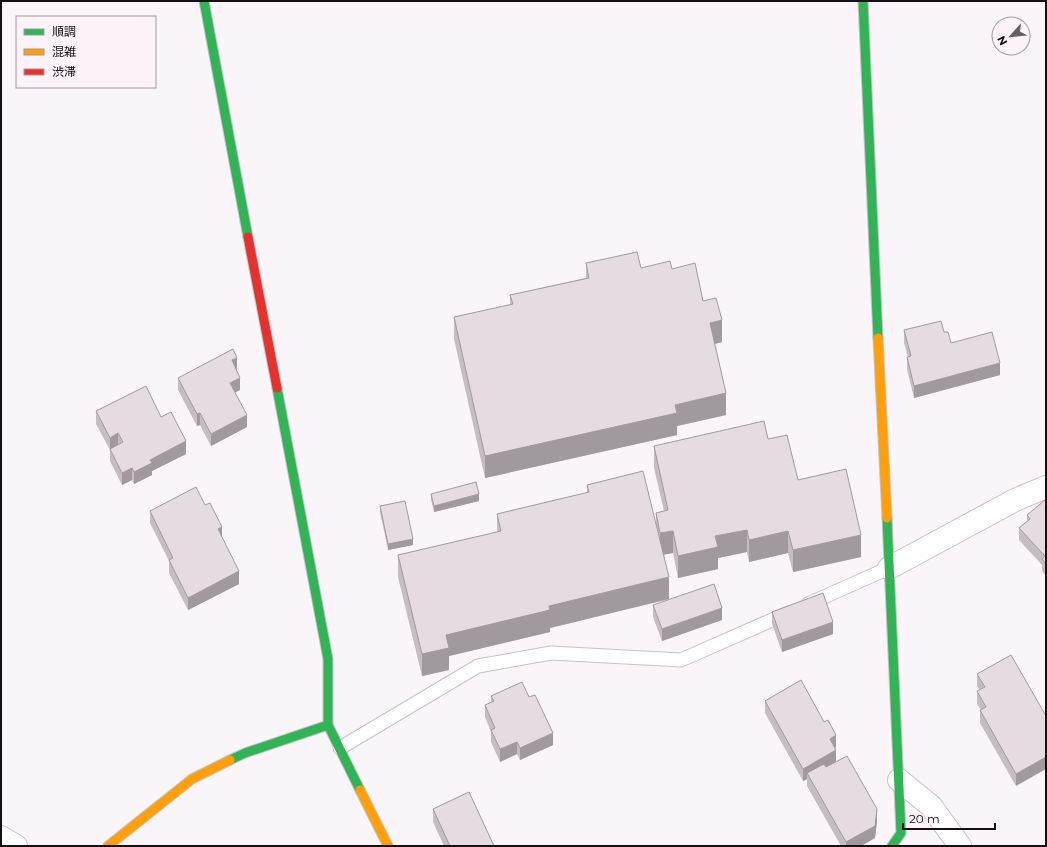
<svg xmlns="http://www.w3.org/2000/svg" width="1047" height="847" viewBox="0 0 1047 847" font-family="Montserrat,'Noto Sans JP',sans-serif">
<rect width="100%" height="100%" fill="#faf5f8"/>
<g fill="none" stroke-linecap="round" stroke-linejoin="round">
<defs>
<path id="lane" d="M808,604L889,568
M340,748L478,666L551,653L681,660L788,613"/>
<path id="street" d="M889,568L1015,500L1046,487
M899,780L931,806L960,846
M1,837L16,846"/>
<path id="fast" d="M204,1L248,237
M863,1L878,338
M277,388L328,659V725L360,790
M887,518L901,833L892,846
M230,760L245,753L328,725"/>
<path id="slow" d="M878,338L887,518
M360,790L388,846
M108,846L192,779L230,760"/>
<path id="jam" d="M248,237L277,388"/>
</defs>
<!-- lane casing -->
<use href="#lane" stroke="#c8c2c6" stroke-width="15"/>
<!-- street casing -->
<use href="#street" stroke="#c8c2c6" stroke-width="24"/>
<!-- fast casing -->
<use href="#fast" stroke="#c8c2c6" stroke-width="11"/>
<!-- slow casing -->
<use href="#slow" stroke="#c8c2c6" stroke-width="11"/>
<!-- jam casing -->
<use href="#jam" stroke="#c8c2c6" stroke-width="11"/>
<!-- lane -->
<use href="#lane" stroke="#fefefe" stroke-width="13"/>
<!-- street -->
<use href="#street" stroke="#fefefe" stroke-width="22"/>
<!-- fast -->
<use href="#fast" stroke="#30b455" stroke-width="9"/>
<!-- slow -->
<use href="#slow" stroke="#ff9f0a" stroke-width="9"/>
<!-- jam -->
<use href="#jam" stroke="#e5322d" stroke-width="9"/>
</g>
<!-- wall -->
<path fill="#c4bdc2" d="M586,263L641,268L672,269L703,301L722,342L715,344L726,415L677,426V435L485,478L454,339V317L510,305V295L586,278Z
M904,330L944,332L951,343L1000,375L914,398L907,369V357H908L904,343Z
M237,370L240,390L235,392L247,427L211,446L200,425L197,426L178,390V378Z
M96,411L161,417L186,454L152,471V475L134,484L132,480L122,485L110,461V450L96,424Z
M768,439L798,480L861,557L793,572L788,553L749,562L747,552L718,558V569L678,578L673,553L663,555L669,599L550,628V632L449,656V670L422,676L398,577V555L497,532V514L587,493V485L656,522V513L664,511L654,468V446Z
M431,494L479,501L434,512L431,500Z
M1046,500V576L1042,571V565L1019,540V528L1027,521V515Z
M380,506L413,545L388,550L380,512Z
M150,511L222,538L239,584L188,610L169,573V561L150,523Z
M653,605L722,620L662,641L653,617Z
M772,612L833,634L782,652L772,624Z
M977,674L1046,716L1016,786L980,723V710H981L977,704V691L980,690L977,686Z
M491,696L553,745L520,760L517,754L500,762L491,742V732L485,717V705L491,702Z
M765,701L836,747L835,748L836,762L877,821L875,838L861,846H841L807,786V779L803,781L765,713Z
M433,809L494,846H444L433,822Z"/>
<!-- shaded-wall -->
<path fill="#a09a9e" d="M722,320V342L710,345V323Z
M237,358V370L232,373V360Z
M1000,363V375L914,398V386Z
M240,378V390L230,395V383Z
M726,393V415L677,426V435L485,478V456L675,405Z
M200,413V425L197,426V414Z
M247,415V427L211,446V434Z
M118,433V446L110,450V438Z
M186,441V454L152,471V475L134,484V472L150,460Z
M132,468V480L122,485V473Z
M479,494V501L434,512V506Z
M222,527V539L218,529Z
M747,530V552L718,558V569L678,578V556L715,536Z
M673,531V553L660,555V533Z
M788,531V553L749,562V540Z
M861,535V557L793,572V550Z
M413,539V545L388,550V544Z
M239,571V584L188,610V598Z
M669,577V599L550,628V632L449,656V670L422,676V654L446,635L549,606Z
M722,608V620L662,641V629Z
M833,622V634L782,652V640Z
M553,733V745L520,760V748Z
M836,735V747L830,751V739Z
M517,742V754L500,762V749Z
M836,750V763L809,777L807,773V779L803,781V769Z
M1046,757V769L1016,786V774Z
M877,809V821L875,838L861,846H846V842Z"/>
<!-- building -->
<path fill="#e4dce1" stroke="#a09a9e" d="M637,252L641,268L670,261L672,269L695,263L703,301L716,298L722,320L710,323L726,393L675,405L677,413L485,456L454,317L513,304L510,295L589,278L586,263Z
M941,321L944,332H948L951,343L992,332L1000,363L914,386L907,357L911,356L904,330Z
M233,349L237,358L232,360L240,378L230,383L247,415L211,434L200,413L197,414L178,378Z
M146,386L161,417L171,412L186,441L150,460L152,463L134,472L132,468L122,473L110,449L123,442L118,433L110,438L96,411Z
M764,421L768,439L787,435L798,480L846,469L861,535L793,550L788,531L749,540L747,530L715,536L718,547L678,556L673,531L660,533L656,513L668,510L654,446Z
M643,471L669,577L549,606L550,610L446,635L449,648L422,654L398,555L501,531L497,514L589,492L587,485Z
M476,482L479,494L434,506L431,494Z
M196,487L205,505L210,503L222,527L218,529L239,571L188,598L169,560L173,558L150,511Z
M1045,500H1046V564L1042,559L1045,556L1019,528L1030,519L1027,515Z
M405,501L413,539L388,544L380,506Z
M714,584L722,608L662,629L653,605Z
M823,593L833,622L782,640L772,612Z
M1011,655L1046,716V757L1016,774L980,710L986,707L977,691L985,687L977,674Z
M801,680L824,722L828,720L836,735L830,739L836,750L803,769L765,701Z
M522,682L529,697L535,695L553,733L520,748L517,742L500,749L491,730L495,728L485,705L494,701L491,696Z
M847,756L877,809L875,826L846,842L807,773L824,764L826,767Z
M469,792L494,846H450L433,809Z"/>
<!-- border -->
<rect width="1047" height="847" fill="none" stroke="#160f14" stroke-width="4"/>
<!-- legend -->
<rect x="16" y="16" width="140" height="72" fill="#fcf3f9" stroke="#a0989d"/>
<rect x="24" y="29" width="20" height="6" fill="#30b455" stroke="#a0989d"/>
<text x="52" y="36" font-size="12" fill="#160f14">順調</text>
<rect x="24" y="49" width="20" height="6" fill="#ff9f0a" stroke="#a0989d"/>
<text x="52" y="56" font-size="12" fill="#160f14">混雑</text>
<rect x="24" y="69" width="20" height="6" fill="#e5322d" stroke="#a0989d"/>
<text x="52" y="76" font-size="12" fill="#160f14">渋滞</text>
<!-- north arrow -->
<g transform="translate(1011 36) rotate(243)"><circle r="19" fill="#fcf3f9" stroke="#a0989d"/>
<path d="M0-3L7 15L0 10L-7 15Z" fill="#666064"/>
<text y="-6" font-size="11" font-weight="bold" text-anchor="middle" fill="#160f14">N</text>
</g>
<!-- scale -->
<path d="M903 823v6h92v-6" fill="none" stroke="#160f14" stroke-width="2"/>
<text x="909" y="823" font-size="12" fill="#160f14" stroke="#fcf3f9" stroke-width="3" paint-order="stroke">20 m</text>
</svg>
